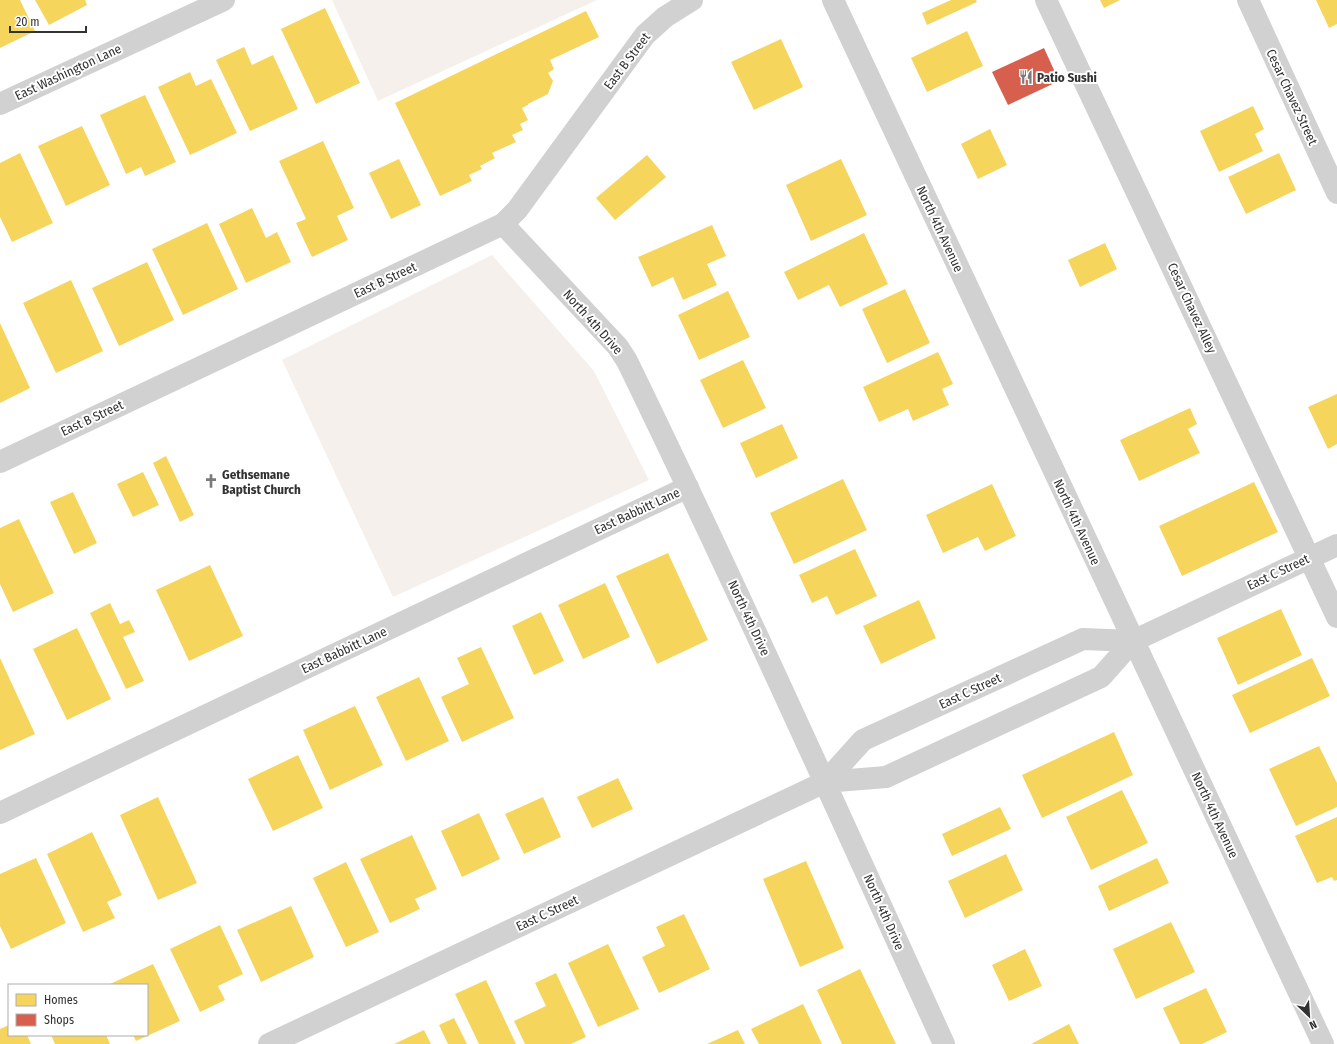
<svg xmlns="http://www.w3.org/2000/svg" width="1337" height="1044" viewBox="0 0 1337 1044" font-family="'Fira Sans Condensed',sans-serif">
<rect width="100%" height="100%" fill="#fff"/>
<!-- green -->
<path fill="#f5f0ec" d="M332,0H597L378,101Z
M492,255L594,371L649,480L393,597L282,360Z"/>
<!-- homes -->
<path fill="#f6d55c" d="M0,0H20L35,31L0,48Z
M35,0H85L87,5L49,25Z
M951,0H976L977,2L927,25L922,13Z
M1100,0H1120L1104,8Z
M1316,0H1337V24L1329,28Z
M325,8L360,83L316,104L281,29Z
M586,11L599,37L550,60L554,69L548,73L553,81L548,94L528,104V105L522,108L528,120L520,124L523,130L512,135L516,142L492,153L495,158L480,166L482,169L469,175L472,181L440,196L395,103Z
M967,31L983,66L927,92L911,58Z
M781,39L803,87L754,110L731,62Z
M244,47L252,65L273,55L298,109L250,131L216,60Z
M190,72L196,86L211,79L237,133L190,155L158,87Z
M145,95L176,162L145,176L141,167L126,174L100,115Z
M1253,106L1264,129L1255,134L1263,151L1219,172L1200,131Z
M82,126L110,185L66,206L38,146Z
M990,129L1007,165L978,179L961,144Z
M323,141L354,208L337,216L348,240L312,257L296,223L306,219L279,161Z
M20,153L53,223L12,242L0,217V163Z
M1279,153L1296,190L1246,214L1228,177Z
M647,155L666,177L615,220L596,198Z
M399,159L421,205L391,219L369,173Z
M841,159L867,215L811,241L786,185Z
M252,208L266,238L277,232L291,262L246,283L219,224Z
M207,223L238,289L183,315L152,249Z
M712,225L726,256L707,264L717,285L683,300L673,277L652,287L638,257Z
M864,233L888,284L840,307L829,285L798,300L784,272Z
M1105,243L1117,269L1080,287L1068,260Z
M147,262L174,320L119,346L92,288Z
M71,280L103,351L56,373L23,303Z
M905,289L930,343L887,363L862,309Z
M728,291L750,337L699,360L678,315Z
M0,323L30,388L0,403Z
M938,352L953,384L942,389L949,405L913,421L908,409L879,422L863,387Z
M743,360L766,408L723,428L700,380Z
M1337,394V444L1328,449L1308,407Z
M1190,408L1197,424L1188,429L1200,453L1139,481L1120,440Z
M782,424L798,458L756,478L740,443Z
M166,456L194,515L180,522L153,463Z
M143,472L159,505L133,517L117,484Z
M843,479L867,530L794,564L770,513Z
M1254,482L1278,532L1182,576L1159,526Z
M992,484L1016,536L985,551L978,537L943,553L926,515Z
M73,492L97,543L74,554L50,502Z
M19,519L54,593L13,612L0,584V528Z
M855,549L877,596L836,615L827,596L812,603L799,575Z
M668,553L708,640L657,664L616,576Z
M210,565L243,636L189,661L156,590Z
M605,583L630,637L583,659L558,605Z
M919,600L936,638L881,664L863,626Z
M110,603L120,624L129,620L135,632L123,637L144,681L126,689L90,613Z
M1281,609L1302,655L1238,685L1217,638Z
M541,612L564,661L534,675L512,626Z
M77,628L111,699L67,720L33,649Z
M481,647L514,718L462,742L441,697L469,684L457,658Z
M0,658L35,734L0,750Z
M1312,658L1330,696L1250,733L1232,695Z
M419,677L449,741L406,761L376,697Z
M355,706L383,765L330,790L303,730Z
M1114,732L1133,775L1042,818L1022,775Z
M1319,746L1337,783V807L1296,826L1269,769Z
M298,755L323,808L273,831L248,779Z
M618,778L633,809L592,828L577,797Z
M1122,790L1148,843L1091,870L1066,817Z
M158,797L197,883L158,900L120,815Z
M543,797L561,837L524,854L505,814Z
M1000,807L1011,829L952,856L942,834Z
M479,813L500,859L462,877L441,831Z
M1337,817V880L1334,881L1332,877L1317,883L1295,836Z
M92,832L122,895L107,902L115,918L83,932L47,854Z
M412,835L437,889L415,899L420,909L390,923L360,859Z
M1006,854L1023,890L965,918L948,881Z
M36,858L66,923L11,949L0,926V874Z
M1157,858L1169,883L1109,911L1098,886Z
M806,861L844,948L800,967L763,879Z
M346,862L379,932L346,947L313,878Z
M291,906L314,957L261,982L237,930Z
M684,914L710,969L659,993L642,957L665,946L656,927Z
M1171,922L1195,972L1136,999L1113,949Z
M220,925L243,974L218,986L225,1000L200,1012L170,949Z
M608,944L639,1009L598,1027L568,963Z
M1025,949L1042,986L1009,1001L992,965Z
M153,964L180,1021L136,1041L133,1035H147V985H108Z
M860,969L896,1044H842L817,990Z
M556,973L586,1037L571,1044H525L514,1021L546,1006L535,983Z
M486,980L516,1044H479L455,994Z
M1206,988L1227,1032L1202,1044H1180L1163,1008Z
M803,1004L822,1044H759L751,1029Z
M454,1018L467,1044H448L439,1025Z
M1069,1024L1079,1044H1031Z
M9,1025V1035H27L31,1044H0V1029Z
M424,1030L431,1044H394Z
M738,1030L745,1044H707Z
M51,1035H106L110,1044H55Z"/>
<!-- shops -->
<path fill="#d6604d" d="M1044,48L1059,81L1008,105L992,72Z"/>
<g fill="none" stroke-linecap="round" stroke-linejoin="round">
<!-- minor -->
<path stroke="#d1d1d1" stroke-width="22" d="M833,0L1323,1044
M1046,0L1337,617
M1248,0L1337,193
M0,104L224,0
M503,224L618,347L627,361C737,587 840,816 944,1044
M0,462L503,224L517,210L645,35L665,17L692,0
M825,782L863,740L1083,639L1133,641
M0,813L688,487
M269,1044L825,782L886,777L1101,677L1133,641L1337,545"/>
</g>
<!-- icons -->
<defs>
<symbol id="restaurant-bare" viewBox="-9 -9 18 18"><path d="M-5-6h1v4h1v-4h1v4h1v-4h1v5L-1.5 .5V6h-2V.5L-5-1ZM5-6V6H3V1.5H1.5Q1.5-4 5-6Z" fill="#7a7a7a" stroke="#fff" stroke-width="2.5" paint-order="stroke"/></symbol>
<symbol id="church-bare" viewBox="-9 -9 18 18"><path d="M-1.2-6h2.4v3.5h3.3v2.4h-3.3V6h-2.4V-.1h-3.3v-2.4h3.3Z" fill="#7a7a7a" stroke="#fff" stroke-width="2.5" paint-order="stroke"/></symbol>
</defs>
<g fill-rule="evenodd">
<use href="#restaurant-bare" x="1016" y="67" width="20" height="20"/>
<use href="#church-bare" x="201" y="471" width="20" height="20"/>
</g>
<g text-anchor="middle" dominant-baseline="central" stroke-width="4" stroke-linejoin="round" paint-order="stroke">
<!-- street labels -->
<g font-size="13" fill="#323232" stroke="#fff">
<text transform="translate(627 61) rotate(-53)">East B Street</text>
<text transform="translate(68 72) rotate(-25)">East Washington Lane</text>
<text transform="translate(1292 97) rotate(65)">Cesar Chavez Street</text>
<text transform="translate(940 229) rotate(65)">North 4th Avenue</text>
<text transform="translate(385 280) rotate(-25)">East B Street</text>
<text transform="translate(1192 308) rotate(65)">Cesar Chavez Alley</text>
<text transform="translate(593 322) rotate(48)">North 4th Drive</text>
<text transform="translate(92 418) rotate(-25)">East B Street</text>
<text transform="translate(637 511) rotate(-25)">East Babbitt Lane</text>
<text transform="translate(1077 522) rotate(65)">North 4th Avenue</text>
<text transform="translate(1278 572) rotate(-25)">East C Street</text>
<text transform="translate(749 618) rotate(65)">North 4th Drive</text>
<text transform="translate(344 650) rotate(-25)">East Babbitt Lane</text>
<text transform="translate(970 691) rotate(-25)">East C Street</text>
<text transform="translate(1215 815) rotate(65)">North 4th Avenue</text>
<text transform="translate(884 912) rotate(66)">North 4th Drive</text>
<text transform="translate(547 913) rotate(-25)">East C Street</text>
</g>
<!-- poi labels -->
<g font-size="13" font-weight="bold" fill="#323232" stroke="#fff" text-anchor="start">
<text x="1037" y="77">Patio Sushi</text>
<text x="222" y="474">Gethsemane<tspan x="222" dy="15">Baptist Church</tspan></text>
</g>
</g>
<!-- legend -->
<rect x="8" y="984" width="140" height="52" fill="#ffffff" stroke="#adadad"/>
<rect x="16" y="994" width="20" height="12" fill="#f6d55c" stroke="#adadad"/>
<text x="44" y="1004" font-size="12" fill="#323232">Homes</text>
<rect x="16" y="1014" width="20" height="12" fill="#d6604d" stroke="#adadad"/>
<text x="44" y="1024" font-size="12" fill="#323232">Shops</text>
<!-- north arrow -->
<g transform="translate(1309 1016) rotate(155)" stroke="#ffffff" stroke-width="3" paint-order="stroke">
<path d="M0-3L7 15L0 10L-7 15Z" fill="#323232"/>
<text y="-6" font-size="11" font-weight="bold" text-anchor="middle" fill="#323232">N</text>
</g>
<!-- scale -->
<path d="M10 26v6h76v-6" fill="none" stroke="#323232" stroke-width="2"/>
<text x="16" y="26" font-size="12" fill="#323232" stroke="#ffffff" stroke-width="3" paint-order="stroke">20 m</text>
</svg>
